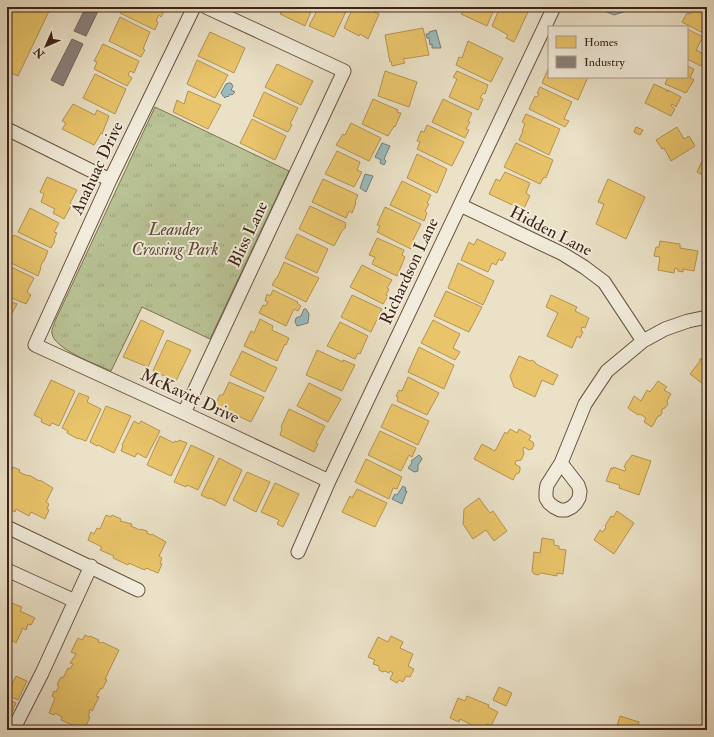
<svg xmlns="http://www.w3.org/2000/svg" width="714" height="737" viewBox="0 0 714 737" font-family="'IM FELL Double Pica',serif">
<defs>
<pattern id="park-tufts" width="24" height="20" patternUnits="userSpaceOnUse"><rect width="24" height="20" fill="#b8c294"/><path d="M3 7l-1-3M5 7V3M7 7l1-3M15 17l-1-3M17 17v-4M19 17l1-3" fill="none" stroke="#9fa67f"/></pattern>
</defs>
<rect width="100%" height="100%" fill="#eae1c7"/>
<filter id="stains"><feTurbulence type="fractalNoise" baseFrequency=".005" numOctaves="4"/><feColorMatrix values="0 0 0 0 .2 0 0 0 0 .09 0 0 0 0 .02 0 0 0 .5 -.17"/></filter>
<radialGradient id="worn" r=".72"><stop offset=".6" stop-color="#630" stop-opacity="0"/><stop offset="1" stop-color="#630" stop-opacity=".3"/></radialGradient>
<!-- park -->
<path fill="url(#park-tufts)" stroke="#7c7255" d="M155,107L289,171L210,339L142,307L111,371C98,365 53,349 52,333C51,330 54,325 55,321Z"/>
<!-- water -->
<path fill="#9bbbbd" stroke="#767e7a" d="M595,7H634L633,9L614,15Z
M436,30L441,48H432V44L430,45L429,38H427L426,34H429V32Z
M229,83H231L233,86L231,90L235,92L232,95L230,94L228,97L227,96L225,98L221,93L226,84Z
M382,143L390,146L384,159L386,161L384,165L380,163L381,160L375,157Z
M365,174L373,176L366,192L360,188Z
M304,309H306L309,314L308,323L297,326L295,322L296,318L301,316Z
M419,455L421,457L422,459L418,465V471L414,472L408,468L412,463L411,461Z
M403,486L406,488L405,491H407L402,504L392,499L395,494L397,495Z"/>
<!-- homes -->
<path fill="#e9c46a" stroke="#b69351" d="M15,7H51L18,76L7,71V21Z
M123,7H166L161,17L159,15L156,21L158,22L155,30L120,13Z
M284,7H313L305,26L280,14Z
M319,7H348L334,37L309,26Z
M353,7H363L379,14L368,39L360,34L359,36L344,28Z
M465,7H495L487,26L461,14Z
M500,7H524L522,10L528,12L514,42L506,38L508,35L492,26Z
M694,7H707V35L682,22L687,13L690,14Z
M120,17L150,32L143,49L145,50L141,57L109,41Z
M423,28L429,55L403,59L405,63L392,66L391,61L390,62L385,35Z
M687,29L703,37L696,50L706,55L701,66L687,59Z
M210,32L245,48L234,73L198,56Z
M468,41L503,58L491,82L456,65L459,57L462,58Z
M103,44L139,61L134,73L130,71L128,75L132,78L127,86L94,69L97,62L94,61Z
M197,60L228,75L215,98L187,84Z
M277,64L313,81L301,105L265,87Z
M687,66L694,69L690,78L694,80L686,93L665,84L668,77H687Z
M549,67V77H588L578,100L542,83Z
M385,71L417,82L409,107L378,96Z
M457,71L488,85L485,94L483,93L480,98L483,99L478,110L449,97L457,79L453,77Z
M95,74L126,89L115,114L83,98Z
M654,84L667,90V92L668,90L681,97L676,107L672,104L671,106L675,109L671,116L645,103Z
M540,87L572,102L564,119L569,121L565,127L529,109L535,96L537,97L539,94L537,93Z
M188,91L221,105L208,129L173,112L177,100L184,104Z
M264,92L298,108L290,124L292,125L288,132L253,116Z
M373,99L398,110L397,112L401,113L395,127L394,126L388,136L362,124Z
M443,99L472,113L468,121L470,122L466,129L469,130L465,138L432,122Z
M73,104L95,115L97,110L109,116L102,134L101,133L94,145L62,129L66,123L62,121Z
M526,114L560,129L549,155L519,140L523,131H522L525,124L522,122Z
M252,119L286,136L275,160L240,143Z
M351,123L381,138L369,161L336,145L343,134L345,135Z
M427,125L464,142L452,166L417,149L420,142L417,141L421,131L424,132Z
M636,127L643,130L640,135L634,132Z
M677,127L684,139L689,136L695,146L671,161L664,148L662,149L656,140Z
M516,143L553,160L546,178L544,177L540,184L504,167Z
M707,150V177L697,172Z
M337,151L360,162L357,170L362,172L354,187L325,174Z
M417,154L447,169L437,193L407,178Z
M505,172L530,183L526,193L530,196L523,210L489,194L496,179L500,181Z
M47,177L77,190L70,203L72,204L64,219L53,213L55,209L41,202L44,194L40,192Z
M323,179L358,195L355,202L356,203L352,213L349,211L346,218L312,202Z
M608,179L645,197L626,239L596,224L604,204L598,202Z
M402,181L431,195L427,203L429,204L425,211L427,213L424,221L390,205Z
M310,206L346,223L345,227H346L342,231L334,246L299,229Z
M385,207L421,224L413,240L416,241L411,249L377,232L380,226L377,225Z
M30,208L59,223L54,232L57,233L54,240L55,241L51,248L18,232Z
M297,234L328,249L317,273L285,258Z
M14,235L48,251L44,261H43L40,268H41L38,276L7,261V245Z
M377,238L404,250L402,255L405,257L397,276L372,264L375,257L369,255Z
M477,239L506,253L502,261L499,259L496,265L492,263L488,272L461,260L469,242L474,245Z
M660,241L680,244V248L698,251L694,271L683,269V272L678,271V269L675,268L674,273L658,270L660,257L654,256L656,247H659Z
M284,262L319,278L306,302L272,285L276,278H277Z
M458,263L494,281L483,305L448,288Z
M7,265L34,278L27,292L31,295L26,304L7,296Z
M362,265L392,280L387,288L389,289L386,295L388,296L383,304L350,287Z
M273,290L298,302L297,303L301,306L298,311L294,309L286,326L259,313L263,305L265,306L268,302L265,301L267,294L270,296Z
M446,291L482,307L469,332L434,316Z
M352,295L382,309L371,332L341,317Z
M551,295L577,307L575,311L589,318L585,328L582,327L581,331L583,332L580,338L577,336L572,348L547,336L558,313L546,307Z
M7,300L17,304L9,319L7,318Z
M260,319L273,326L272,330L289,338L286,345L285,344L277,361L244,346L251,331L254,333Z
M141,320L164,331L148,367L123,357Z
M433,320L460,334L453,348L460,352L455,360L421,343Z
M340,322L368,336L360,354L358,353L355,359L327,346Z
M167,340L191,350L176,381L153,371Z
M419,347L454,365L444,389L408,372Z
M317,350L343,362V360L355,365L342,391L306,375Z
M242,351L277,368L265,392L230,375Z
M707,355V387L690,374L700,361V359L706,358Z
M519,356L530,361L532,360L535,362L536,364L558,375L553,385L542,380L535,397L514,387L510,376Z
M408,377L439,393L427,415L397,401L398,397L396,396L399,390L402,391Z
M51,380L75,391L59,426L52,423L50,426L41,422L42,419L34,415Z
M658,381L667,387L664,390L671,394L667,401L668,404L665,408L662,409V413L660,416H658L652,427L644,422L646,418L640,414L638,415L628,408L634,396L641,401L647,390L650,392Z
M229,382L264,397L251,422L215,405L220,395H223Z
M309,383L341,399L328,422L297,406Z
M79,393L89,397L87,402L101,409L86,441L78,438V439L67,433L68,431L62,428Z
M392,404L429,421L418,445L381,427Z
M106,406L131,416L114,453L98,445L97,446L90,442Z
M289,409L325,426L316,443L318,444L314,452L280,435L282,428L281,427Z
M134,421L139,424L141,421L160,431L146,458L137,453L135,457L121,451L123,446L122,445Z
M510,429L517,433L519,429L531,436L529,440L533,442L534,445L532,449L529,450L524,447L523,449L524,454L521,460L516,461L515,464L520,467V470L519,473L516,474L513,480L474,459L482,444L495,451L505,432L507,434Z
M380,431L416,448L412,457L409,455L401,471L368,455Z
M160,436L174,443L175,441L178,442L179,440L187,443L171,476L147,465Z
M191,445L214,456L198,490L187,485L186,487L174,482Z
M632,455L651,461L639,495L619,488L620,485L606,481L611,468L613,469V467L625,471L626,468L624,467L627,461H628Z
M219,458L242,470L225,506L210,498L209,499L201,495Z
M366,459L402,477L397,489L393,488L389,499L355,482Z
M7,464L9,465L8,466L12,469L13,467L20,470L19,472L28,476L29,475L39,481L40,480L53,488L46,502L49,504L47,509L49,510L45,519L31,512L29,516L16,509L15,512L7,508Z
M247,472L270,482L256,512L233,500Z
M275,483L299,494L283,527L277,524L279,520L261,512Z
M357,489L387,503L375,527L342,512L350,496L352,498Z
M479,498L490,513L493,511L507,531L494,541L486,530L473,539L463,524L464,509Z
M617,511L634,523L614,554L594,540L600,530L603,532L606,527L605,526L611,516L613,517Z
M106,515L111,517L112,515L121,519L120,521L132,524L131,526L140,530L141,529L147,531V533L151,535L152,534L166,542L159,556L162,558L160,563L162,564L158,573L146,568L145,570L142,569L129,563L128,565L113,558L114,556L100,550L102,547L88,540L91,532L94,534L97,528L100,529Z
M542,538L554,540V545L559,546V549L566,550L563,574L557,573V576L541,573L538,575L534,574L532,571L534,552L540,553Z
M7,598L10,599L9,602L22,607L20,611L35,618L31,625L28,624L26,630L23,628L16,643L11,640L10,642L7,641Z
M85,635L89,637L90,636L99,640L98,642L101,643L102,642L119,650L105,679L107,680L102,689L101,688L96,696L99,697L92,711L90,709L89,712H90L88,716L90,717L86,726L84,725L82,729L61,720L62,717L55,713L54,715L49,713L55,698L52,696L54,691L56,692L59,686L57,685L61,677L63,678L68,668L70,669L73,664L70,663L76,654L71,652L78,638L82,640Z
M391,636L403,642L400,648L413,654L408,666L414,669L410,677L406,676L403,682L399,680L397,683L390,679L393,673L390,671L389,673L385,671L383,672L379,670V666L373,664L375,660L368,657L378,637L388,642Z
M16,676L27,681L18,700L7,695Z
M499,687L512,693L506,706L493,700Z
M467,696L489,705L488,707L498,712L491,726L487,724L485,728L488,730H471L474,726L460,719L459,722L450,718L458,698L465,701Z
M7,699L16,703L7,723Z
M620,716L639,722L637,730H616Z"/>
<!-- industry -->
<path fill="#8a817c" stroke="#74645d" d="M86,7H100L86,36L74,31Z
M72,39L83,44L63,86L51,80Z"/>
<g fill="none" stroke-linecap="round" stroke-linejoin="round">
<defs>
<path id="minor" d="M194,7L110,180L35,345L184,413L329,481
M7,129L110,180
M460,205L563,254L584,267L604,282L643,341
M184,413L344,71L206,7
M561,463L578,485L580,491L579,498L576,503L572,507L566,510H560L554,507L549,503L546,498V491L547,485L561,463L585,404L607,371L643,341L665,329L688,321L707,317
M7,527L138,590
M298,552L329,481L554,7
M7,570L75,601
M13,730L42,673L91,566"/>
</defs>
<!-- minor casing -->
<use href="#minor" stroke="#6a5242" stroke-width="15"/>
<!-- minor -->
<use href="#minor" stroke="#f1ecdb" stroke-width="13"/>
</g>
<g text-anchor="middle" dominant-baseline="central" stroke-width="4" stroke-linejoin="round" paint-order="stroke">
<!-- street labels -->
<g font-size="17" fill="#3f2216" stroke="#f1ecdb">
<text transform="translate(97 168) rotate(-65)">Anahuac Drive</text>
<text transform="translate(551 231) rotate(27)">Hidden Lane</text>
<text transform="translate(248 234) rotate(-65)">Bliss Lane</text>
<text transform="translate(409 271) rotate(-65)">Richardson Lane</text>
<text transform="translate(190 396) rotate(25)">McKavitt Drive</text>
</g>
<!-- park labels -->
<g font-size="17" font-style="italic" fill="#5d4a36" stroke="#f1ecdb">
<text x="175" y="229">Leander<tspan x="175" dy="20">Crossing Park</tspan></text>
</g>
</g>
<!-- margin -->
<rect width="714" height="737" fill="none" stroke="#eae1c7" stroke-width="24"/>
<rect x="8" y="8" width="698" height="721" fill="none" stroke="#3f2216" stroke-width="2"/>
<rect x="12" y="12" width="690" height="713" fill="none" stroke="#3f2216"/>
<!-- legend -->
<rect x="548" y="26" width="140" height="52" fill="#f1ecdb" stroke="#aa9b8c"/>
<rect x="556" y="36" width="20" height="12" fill="#e9c46a" stroke="#aa9b8c"/>
<text x="584" y="46" font-size="12" fill="#3f2216">Homes</text>
<rect x="556" y="56" width="20" height="12" fill="#8a817c" stroke="#aa9b8c"/>
<text x="584" y="66" font-size="12" fill="#3f2216">Industry</text>
<!-- north arrow -->
<g transform="translate(46 46) rotate(225)" stroke="#f1ecdb" stroke-width="3" paint-order="stroke">
<path d="M0-3L7 15L0 10L-7 15Z" fill="#3f2216"/>
<text y="-6" font-size="11" font-weight="bold" text-anchor="middle" fill="#3f2216">N</text>
</g>
<rect width="100%" height="100%" filter="url(#stains)"/>
<rect width="100%" height="100%" fill="url(#worn)"/>
</svg>
